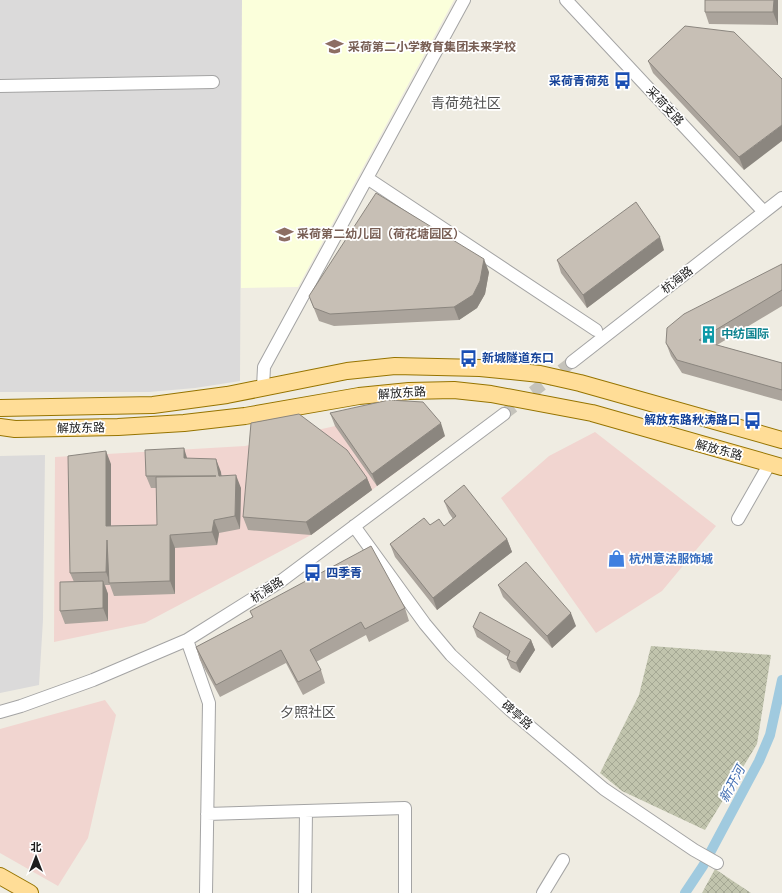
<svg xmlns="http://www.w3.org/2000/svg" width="782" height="893" viewBox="0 0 782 893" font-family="Jost,'Noto Sans SC',sans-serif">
<defs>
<pattern id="construction-cross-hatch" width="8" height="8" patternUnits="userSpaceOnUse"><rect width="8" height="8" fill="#c1c4ad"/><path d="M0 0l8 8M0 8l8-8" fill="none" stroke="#a5a894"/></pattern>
</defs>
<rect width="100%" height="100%" fill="#efece2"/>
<!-- residential -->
<path fill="#dbdada" d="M0,0H242L240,381L195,388L149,392H0Z
M45,455L43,620L39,685L0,693V456Z"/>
<!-- commercial -->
<path fill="#f1d5d0" d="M394,413L445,436L311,535L145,623L54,642L55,457L245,446Z
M595,432L716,526L662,591L596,633L501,498L549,456Z
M105,700L116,715L88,838L58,886L0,853V729Z"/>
<!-- education -->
<path fill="#fbffdb" d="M242,0H454L298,287L241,288Z"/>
<!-- construction -->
<path fill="url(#construction-cross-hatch)" d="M651,646L771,655L757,744L705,830L622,791L600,773L639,695Z
M715,869L751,893H702Z"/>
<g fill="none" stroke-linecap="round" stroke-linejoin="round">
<!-- canal -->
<path stroke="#a0cadf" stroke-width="10" d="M685,893L703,866L759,761L770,735L782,680"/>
<!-- minor-tunnel -->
<path stroke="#c5c3bb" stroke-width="12" stroke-dasharray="12 6" stroke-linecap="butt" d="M504,414L572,362"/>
<defs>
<path id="minor" d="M566,0L764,212
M0,86L213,82
M367,178L596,330
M572,362L782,198
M263,387L264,367L464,0
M738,519L770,463
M354,526L425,624L451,655L509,709L604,789L694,850L717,863
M187,640L209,703L206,893
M0,712L21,706L93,680L187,640L281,581L504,414
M207,814L405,808V893
M305,893L306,811
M543,893L563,860"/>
<path id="major" d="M0,408L153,405L227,395L347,371L395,366L480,368L540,374L580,383L782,440
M0,427L15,429L118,427L184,423L245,416L359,396L409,391L454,390L491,394L592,413L782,467
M0,876L30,893"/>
</defs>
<!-- minor casing -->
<use href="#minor" stroke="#a4a4a4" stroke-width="14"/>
<!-- major casing -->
<use href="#major" stroke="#967400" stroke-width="18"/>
<!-- minor -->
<use href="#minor" stroke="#fff" stroke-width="12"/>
<!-- major -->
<use href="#major" stroke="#ffdd97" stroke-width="16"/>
</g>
<!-- wall -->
<path fill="#aba49c" d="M705,0H778V25L709,24L705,12Z
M734,32L744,170L653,73L648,61Z
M664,250L587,308L561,273L557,260Z
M782,264V306L717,345L782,363V401L682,373L671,356L666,343Z
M489,272L485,294L477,308L459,320L334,326L319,321L309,296Z
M330,413L445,436L377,486L335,426Z
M188,458L221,472V475L241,488L240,529L219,533L217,545L175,548V594L114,596L110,585H105L108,594V621L65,624L60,611L74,582L70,573L111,464V526L157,525V488H151L146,476Z
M367,478L372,490L311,535L248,530L243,517Z
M444,501L507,539L512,552L437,610L395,557L390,544L430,525L444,526L453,519L449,513Z
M498,585L576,626L552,648L503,597Z
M405,608L409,621L369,642L366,635L316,662L321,670L325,683L303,695L286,663L220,697L200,660L196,647L253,617L250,611Z
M473,627L531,640L535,650L520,673L511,668L507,659L508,657L477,637Z"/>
<!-- shaded-wall -->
<path fill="#8b867f" d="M774,0H778V25L773,12Z
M782,125V141L744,170L739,157Z
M660,237L664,250L587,308L583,295Z
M484,259L489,272L485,294L477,308L459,320L454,307Z
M441,423L445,436L377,486L372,474Z
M184,448L188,461L184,458Z
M106,451L111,464V539L106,526Z
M216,459L221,472L223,488L219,476Z
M236,475L241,488L240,529L235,516Z
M367,478L372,490L311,535L306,522Z
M214,520L219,533L217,545L212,532Z
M170,535L175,548V594L170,581Z
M507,539L512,552L437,610L433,598Z
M107,540L110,583L106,572Z
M103,581L108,594V621L103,608Z
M571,613L576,626L552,648L547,636Z
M531,640L535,650L520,673L516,663Z"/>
<!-- building -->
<path fill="#c7bfb5" stroke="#8b867f" d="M705,0H774L773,12H705Z
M685,26L734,32L782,79V125L739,157L648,61Z
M376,193L484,259L480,281L473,295L454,307L330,314L314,308L309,296Z
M636,202L660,237L583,295L557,260Z
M782,264V290L699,340L782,363V390L677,360L666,343L667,328L684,314Z
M389,400L423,402L441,423L372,474L330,413Z
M299,414L347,450L367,478L306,522L243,517L251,423Z
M184,448V458L216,459L219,476L236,475L235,516L214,520L212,532L170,535V581L109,583L107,540L106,572L70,573L68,456L106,451V526L157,525L156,477L216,476H146L145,450Z
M464,485L507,539L433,598L390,544L424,518L430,525L439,519L444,526L456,516L444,501Z
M371,546L405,608L365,629L361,622L310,650L321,670L298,682L281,650L216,685L196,647L253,617L250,611Z
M526,562L571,613L547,636L498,585Z
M103,581V608L60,611V582Z
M480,612L531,640L516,663L507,659L510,651L473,627Z"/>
<!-- icons -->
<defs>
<symbol id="school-bare" viewBox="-9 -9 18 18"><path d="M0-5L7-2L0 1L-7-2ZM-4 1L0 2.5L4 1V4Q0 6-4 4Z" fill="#8d6e63" stroke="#fff" stroke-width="2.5" paint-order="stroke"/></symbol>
<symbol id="bus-bare" viewBox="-9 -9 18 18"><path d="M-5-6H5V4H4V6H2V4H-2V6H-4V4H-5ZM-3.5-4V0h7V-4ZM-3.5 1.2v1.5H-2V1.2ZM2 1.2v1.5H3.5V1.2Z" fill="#1a4fb4" stroke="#fff" stroke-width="2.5" paint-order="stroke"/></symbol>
<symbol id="building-bare" viewBox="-9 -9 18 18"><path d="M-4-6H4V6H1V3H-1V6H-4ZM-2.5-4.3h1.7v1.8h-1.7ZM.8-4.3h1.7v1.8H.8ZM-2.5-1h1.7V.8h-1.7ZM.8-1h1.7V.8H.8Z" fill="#0f9aa8" stroke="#fff" stroke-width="2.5" paint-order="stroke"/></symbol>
<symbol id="shop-bare" viewBox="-9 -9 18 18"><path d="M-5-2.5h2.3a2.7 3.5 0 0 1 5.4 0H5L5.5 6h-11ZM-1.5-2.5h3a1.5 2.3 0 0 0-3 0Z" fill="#3f7fe0" stroke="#fff" stroke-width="2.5" paint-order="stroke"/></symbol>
</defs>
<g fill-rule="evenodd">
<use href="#school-bare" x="322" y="34" width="25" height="25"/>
<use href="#bus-bare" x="610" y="68" width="25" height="25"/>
<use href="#school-bare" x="272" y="222" width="25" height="25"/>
<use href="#building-bare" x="696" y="322" width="25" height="25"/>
<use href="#bus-bare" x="456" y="346" width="25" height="25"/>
<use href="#bus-bare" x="740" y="408" width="25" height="25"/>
<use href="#shop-bare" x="604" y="546" width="25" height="25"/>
<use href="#bus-bare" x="300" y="560" width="25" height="25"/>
</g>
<g text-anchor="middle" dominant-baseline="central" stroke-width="3.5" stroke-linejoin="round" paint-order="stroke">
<!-- education labels -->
<g font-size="12" font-weight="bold" fill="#785e54" stroke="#fff" text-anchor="start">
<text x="348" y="47">采荷第二小学教育集团未来学校</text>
<text x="297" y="234">采荷第二幼儿园（荷花塘园区）</text>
</g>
<!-- transit labels -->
<g font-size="12" font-weight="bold" fill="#164399" stroke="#fff" text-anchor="end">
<text x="609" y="81">采荷青荷苑</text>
<text x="482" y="358" text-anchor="start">新城隧道东口</text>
<text x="740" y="420">解放东路秋涛路口</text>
<text x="326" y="573" text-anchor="start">四季青</text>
</g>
<!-- street labels -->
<g font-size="12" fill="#1d1d1d" stroke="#fff">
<text transform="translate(665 106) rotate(47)">采荷支路</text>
<text transform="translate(677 280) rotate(-38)">杭海路</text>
<text transform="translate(402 393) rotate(-4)">解放东路</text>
<text transform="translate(81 428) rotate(-1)">解放东路</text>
<text transform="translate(719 450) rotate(15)">解放东路</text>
<text transform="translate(267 590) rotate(-33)">杭海路</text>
<text transform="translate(517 715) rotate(41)">碑亭路</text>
</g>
<!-- culture labels -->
<g font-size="12" font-weight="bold" fill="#0d838f" stroke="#fff" text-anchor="start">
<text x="721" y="334">中纺国际</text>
</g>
<!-- shop labels -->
<g font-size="12" font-weight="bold" fill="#366cbe" stroke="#fff" text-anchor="start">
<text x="629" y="559">杭州意法服饰城</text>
</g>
<!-- water labels -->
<g font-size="13" font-style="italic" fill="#446fb2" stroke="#fff">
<text transform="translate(732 784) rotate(-62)">新开河</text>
</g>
<!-- quarter labels -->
<g font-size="14" fill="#505050" stroke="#fff">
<text x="466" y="103">青荷苑社区</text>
<text x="308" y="712">夕照社区</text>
</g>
</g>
<!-- north arrow -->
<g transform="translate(36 857)" stroke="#ffffff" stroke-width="3" paint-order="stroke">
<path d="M0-3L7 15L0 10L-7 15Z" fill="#1d1d1d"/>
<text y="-6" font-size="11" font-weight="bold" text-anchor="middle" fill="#1d1d1d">北</text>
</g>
</svg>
